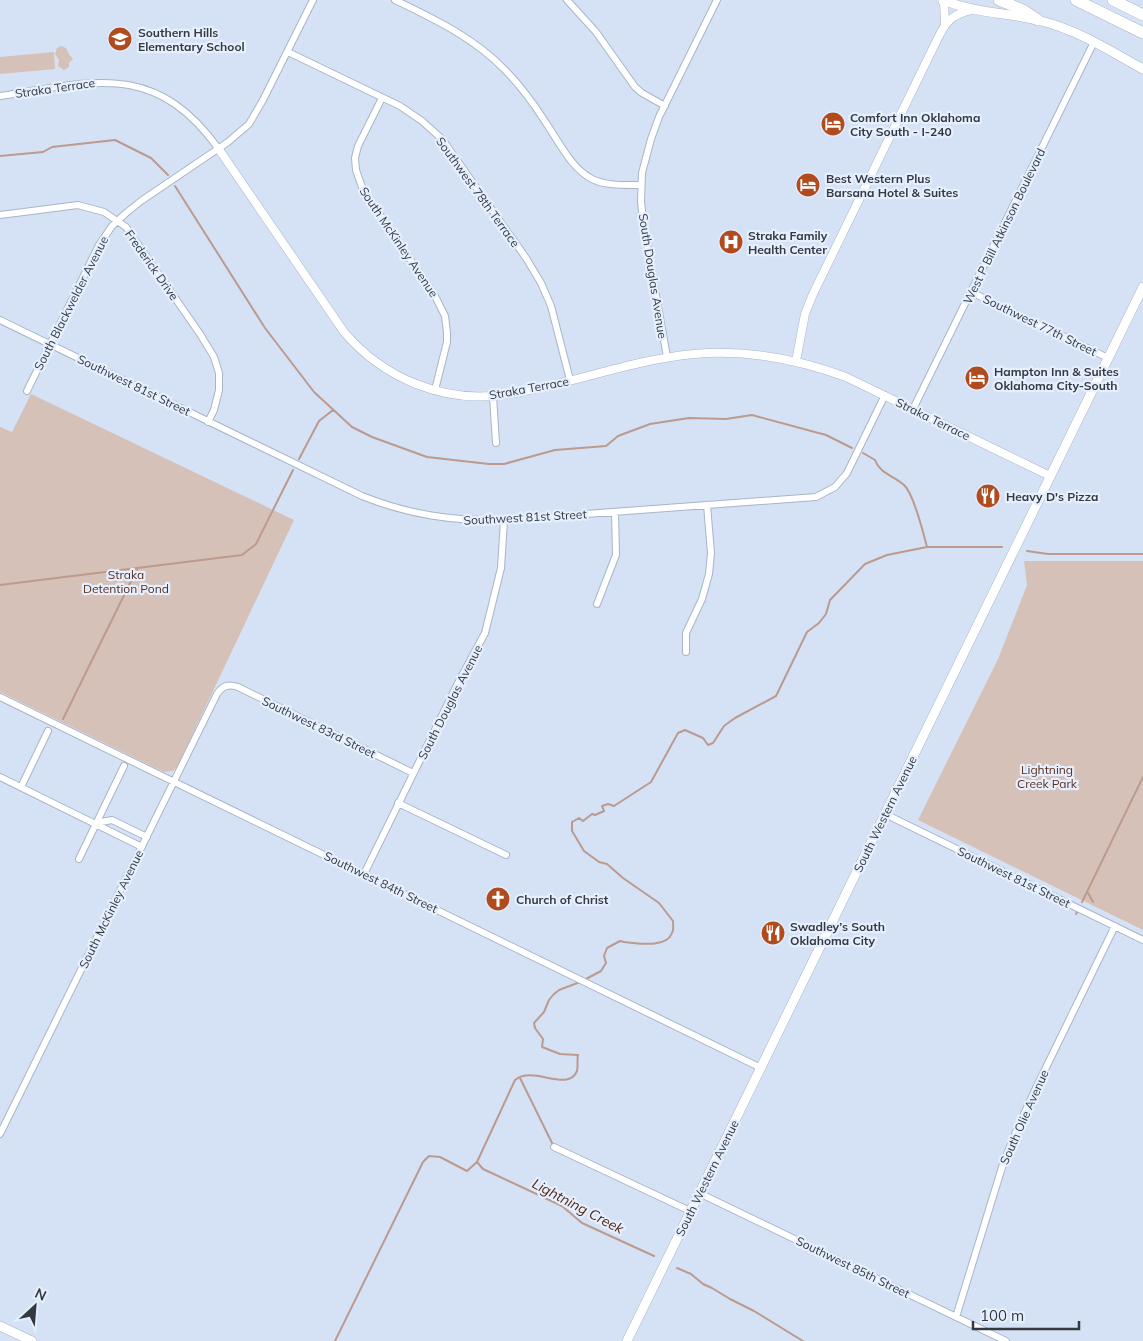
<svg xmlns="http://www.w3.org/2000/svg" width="1143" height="1341" viewBox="0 0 1143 1341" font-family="Mulish,sans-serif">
<rect width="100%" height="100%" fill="#d5e2f5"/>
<!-- green -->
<path fill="#d6c1b9" d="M61,46L66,48L69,54L73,59L69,63V67L64,70L58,66L59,60L55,54L57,48Z
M54,52L55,69L0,74V57Z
M31,394L294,520L177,767L173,771L164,772L0,692V427L12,432Z
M1024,561H1143V930L918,820L998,659L1027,585Z"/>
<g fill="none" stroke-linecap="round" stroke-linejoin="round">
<!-- stream -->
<path stroke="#bc9a8e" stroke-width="2" d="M0,156L43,152L52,147L115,140L151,158L168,175
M175,186L265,328L314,392L352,427L372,437L427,457L489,464H504L555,450L606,446L618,436L650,424L689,418L726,419L752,415L826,435L852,448
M863,453L875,460C880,474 893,475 904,485C914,494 923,532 927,547
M299,459L319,421L333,410
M1027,551L1048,554H1143
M0,585L242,555L256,544L293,470
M63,719L137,569
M1088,893L1093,902
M1082,902L1143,777
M1076,914L1077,912
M584,980L601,971L606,963L604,956L607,948L620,941L624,942C637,943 666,949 672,933C674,930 673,924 673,921L659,903L623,878L607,864L599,862L584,851L572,831V822L579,818L583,821L592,814L595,815L604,811L602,806L608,804L614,806L651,782L678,733L685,730L703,738L708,745L713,743L724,726L735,718L776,696L807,632L819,623L826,614L830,600L865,564L887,555L927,547H1002
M520,1078L553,1145
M477,1162L483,1169L562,1206L582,1223L654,1256
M677,1268L691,1274L703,1284L712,1288L730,1299L754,1311L803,1341
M335,1341L423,1162L429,1156L440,1157L467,1171L477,1162L515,1080C533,1065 568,1093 577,1071C578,1067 577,1059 578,1055L560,1054L542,1047L543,1039L535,1028L534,1023L544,1012L549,1000L553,995L559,990L580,982"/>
<defs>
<path id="minor" d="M395,0C434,19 473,37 504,69C520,85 534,104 546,123C559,142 571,168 592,179C606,186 625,185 641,185
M567,0L596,32L635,87L642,93L665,106
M288,52L400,106L422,121L442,139L526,258L541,283L551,306L570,380
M0,96C92,82 154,60 218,148
M382,98L358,146L355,158L356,170L363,190L435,296L445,316L447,333V342L435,390
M0,215L78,205L104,212L126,227L200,334L214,357L219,373V390L214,410L208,422
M971,292L1108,358
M0,320L362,496C410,515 452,521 504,520L816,497L835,487L847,473L885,395
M667,357L643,222L641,201L642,173L651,139L659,117L717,0
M27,391L99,245L112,226L126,213L141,201L228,142L249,124L263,100L313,0
M493,396L496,443
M913,409L1094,42
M597,604L616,555L615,512
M686,652V633L702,599L709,574L711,553L707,505
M0,697L761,1068
M0,777L142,847
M21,787L48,731
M398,803L506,855
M885,814L1143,940
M96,823L112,820L147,837
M79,859L124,766
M364,874L457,685L485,633L501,568L504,520
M0,1134L217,694C223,685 229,684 238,687L413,773
M554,1147L690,1211
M699,1193L1006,1341
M956,1317L1003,1164L1018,1127L1036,1088L1115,926"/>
<path id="tertiary" d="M944,1L945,24
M218,148L344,332C383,378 443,403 502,395C567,386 629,360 694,354C747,349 797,359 846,377L1050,476
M796,361L805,314L813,294L936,42C945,23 950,15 971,10"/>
<path id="secondary" d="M943,0C977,14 1007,12 1041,21C1078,30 1110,51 1143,69
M0,1326L32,1341
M627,1341L1143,287"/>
<path id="motorway" d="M944,0V1
M999,0L1023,10L1038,20
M1076,0L1143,33
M1113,0L1143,15"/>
</defs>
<!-- minor casing -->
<use href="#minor" stroke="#a9b5c7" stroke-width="8"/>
<!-- tertiary casing -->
<use href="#tertiary" stroke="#a9b5c7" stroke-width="9"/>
<!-- secondary casing -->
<use href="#secondary" stroke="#a9b5c7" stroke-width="10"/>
<!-- motorway casing -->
<use href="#motorway" stroke="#a9b5c7" stroke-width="12"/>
<!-- minor -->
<use href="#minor" stroke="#fff" stroke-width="6"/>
<!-- tertiary -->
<use href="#tertiary" stroke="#fff" stroke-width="8"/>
<!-- secondary -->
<use href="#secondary" stroke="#fff" stroke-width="9"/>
<!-- motorway -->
<use href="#motorway" stroke="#fff" stroke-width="11"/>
</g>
<!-- icons -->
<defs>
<symbol id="school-disc" viewBox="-11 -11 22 22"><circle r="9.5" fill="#b04b1e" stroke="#e5effe"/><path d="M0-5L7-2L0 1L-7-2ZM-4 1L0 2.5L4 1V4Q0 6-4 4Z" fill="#fff"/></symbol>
<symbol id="hotel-disc" viewBox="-11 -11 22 22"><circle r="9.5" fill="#b04b1e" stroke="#e5effe"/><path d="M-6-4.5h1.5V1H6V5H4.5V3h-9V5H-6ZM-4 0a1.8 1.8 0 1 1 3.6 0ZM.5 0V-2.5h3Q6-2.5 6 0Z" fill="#fff"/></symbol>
<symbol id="hospital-disc" viewBox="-11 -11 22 22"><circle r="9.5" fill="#b04b1e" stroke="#e5effe"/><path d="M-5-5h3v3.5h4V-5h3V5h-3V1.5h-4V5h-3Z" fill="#fff"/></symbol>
<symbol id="restaurant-disc" viewBox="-11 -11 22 22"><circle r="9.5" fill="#b04b1e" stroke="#e5effe"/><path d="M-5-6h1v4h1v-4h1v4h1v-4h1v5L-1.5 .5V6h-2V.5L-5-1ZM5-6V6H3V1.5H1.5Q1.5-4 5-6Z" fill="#fff"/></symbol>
<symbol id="church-disc" viewBox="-11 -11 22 22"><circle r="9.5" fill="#b04b1e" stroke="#e5effe"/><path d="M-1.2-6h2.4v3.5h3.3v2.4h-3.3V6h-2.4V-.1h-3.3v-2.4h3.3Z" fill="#fff"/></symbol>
</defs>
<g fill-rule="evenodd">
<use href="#school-disc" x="106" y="25" width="28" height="28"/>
<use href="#hotel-disc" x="819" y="110" width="28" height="28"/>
<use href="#hotel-disc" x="794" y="171" width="28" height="28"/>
<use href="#hospital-disc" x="717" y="228" width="28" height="28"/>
<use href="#hotel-disc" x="963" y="364" width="28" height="28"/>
<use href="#restaurant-disc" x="974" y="482" width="28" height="28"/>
<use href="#church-disc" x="484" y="885" width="28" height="28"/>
<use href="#restaurant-disc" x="759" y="919" width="28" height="28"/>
</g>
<g text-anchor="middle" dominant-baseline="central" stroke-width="4.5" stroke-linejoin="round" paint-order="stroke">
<!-- poi labels -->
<g font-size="12" font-weight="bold" fill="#353a41" stroke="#e5effe" text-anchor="start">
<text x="138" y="32">Southern Hills<tspan x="138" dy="14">Elementary School</tspan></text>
<text x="850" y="117">Comfort Inn Oklahoma<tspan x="850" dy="14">City South - I-240</tspan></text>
<text x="826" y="178">Best Western Plus<tspan x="826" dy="14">Barsana Hotel &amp; Suites</tspan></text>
<text x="748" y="235">Straka Family<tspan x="748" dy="14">Health Center</tspan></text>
<text x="994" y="371">Hampton Inn &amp; Suites<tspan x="994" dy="14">Oklahoma City-South</tspan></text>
<text x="1006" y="496">Heavy D's Pizza</text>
<text x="516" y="899">Church of Christ</text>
<text x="790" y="926">Swadley’s South<tspan x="790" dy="14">Oklahoma City</tspan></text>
</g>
<!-- street labels -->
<g font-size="12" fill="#353a41" stroke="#e5effe">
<text transform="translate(55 88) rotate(-8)">Straka Terrace</text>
<text transform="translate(478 192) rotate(54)">Southwest 78th Terrace</text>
<text transform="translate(1004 226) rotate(-64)">West P Bill Atkinson Boulevard</text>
<text transform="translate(399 242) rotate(56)">South McKinley Avenue</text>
<text transform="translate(152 265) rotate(55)">Frederick Drive</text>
<text transform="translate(653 276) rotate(81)">South Douglas Avenue</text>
<text transform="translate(71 303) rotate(-63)">South Blackwelder Avenue</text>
<text transform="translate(1040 325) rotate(26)">Southwest 77th Street</text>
<text transform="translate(134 385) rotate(26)">Southwest 81st Street</text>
<text transform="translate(529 388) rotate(-10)">Straka Terrace</text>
<text transform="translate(933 419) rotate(26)">Straka Terrace</text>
<text transform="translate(525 517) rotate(-3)">Southwest 81st Street</text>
<text transform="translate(450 702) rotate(-63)">South Douglas Avenue</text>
<text transform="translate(319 727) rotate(26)">Southwest 83rd Street</text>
<text transform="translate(885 814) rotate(-64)">South Western Avenue</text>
<text transform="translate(1014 877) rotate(26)">Southwest 81st Street</text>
<text transform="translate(381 882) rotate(26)">Southwest 84th Street</text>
<text transform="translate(111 909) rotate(-64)">South McKinley Avenue</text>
<text transform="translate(1024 1117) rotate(-66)">South Olie Avenue</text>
<text transform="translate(707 1178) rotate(-64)">South Western Avenue</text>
<text transform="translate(853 1267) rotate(26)">Southwest 85th Street</text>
</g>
<!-- park labels -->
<g font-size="12" fill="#5c2d1b" stroke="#e5effe">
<text x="126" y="574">Straka<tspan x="126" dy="14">Detention Pond</tspan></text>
<text x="1047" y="769">Lightning<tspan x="1047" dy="14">Creek Park</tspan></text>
</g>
<!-- water labels -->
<g font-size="14" font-style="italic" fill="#552715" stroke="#e5effe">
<text transform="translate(578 1206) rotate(28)">Lightning Creek</text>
</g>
</g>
<!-- north arrow -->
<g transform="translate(35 1306) rotate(26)" stroke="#e5effe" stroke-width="4" paint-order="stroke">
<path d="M0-4L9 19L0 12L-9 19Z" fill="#353a41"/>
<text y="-8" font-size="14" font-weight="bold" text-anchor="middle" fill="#353a41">N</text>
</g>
<!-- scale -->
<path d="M973 1321v8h106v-8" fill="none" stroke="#353a41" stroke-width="2.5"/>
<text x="980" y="1321" font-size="15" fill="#353a41" stroke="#e5effe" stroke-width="4" paint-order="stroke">100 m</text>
</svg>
